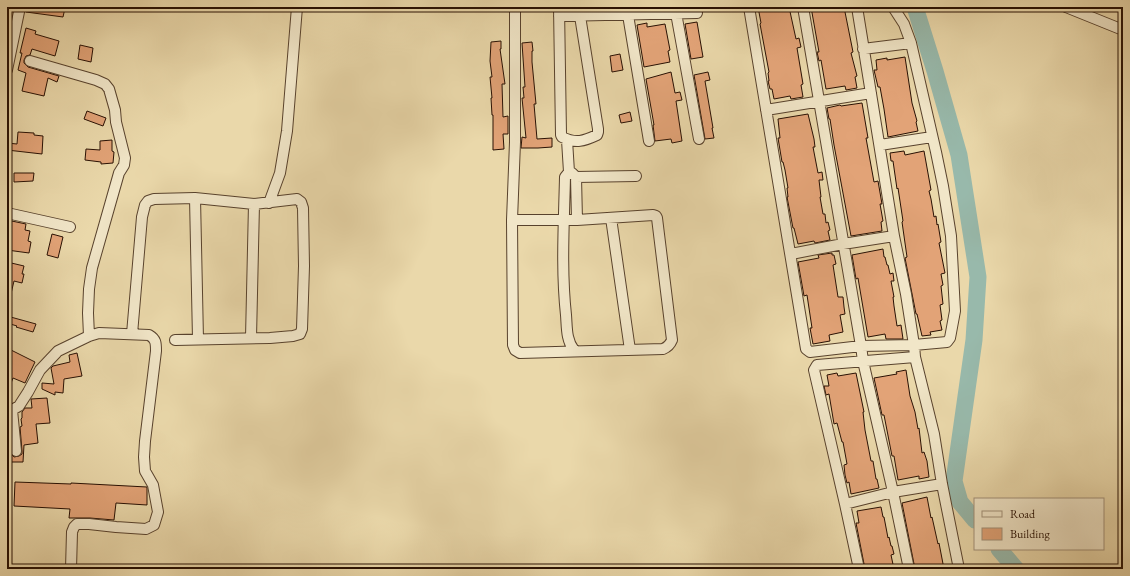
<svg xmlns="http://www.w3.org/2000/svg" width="1130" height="576" viewBox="0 0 1130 576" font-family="'EB Garamond',serif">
<rect width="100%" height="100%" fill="#ead8aa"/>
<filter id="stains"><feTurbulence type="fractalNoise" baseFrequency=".005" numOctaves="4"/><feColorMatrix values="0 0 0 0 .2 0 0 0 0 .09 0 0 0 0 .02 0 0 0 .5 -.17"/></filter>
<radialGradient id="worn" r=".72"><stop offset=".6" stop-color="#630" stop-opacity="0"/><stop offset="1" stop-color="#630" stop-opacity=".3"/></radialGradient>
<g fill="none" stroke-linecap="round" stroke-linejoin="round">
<!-- river -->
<path stroke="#98b9ab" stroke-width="17" d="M915,7L935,71L959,155L978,277L974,340L954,481L960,502L975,520
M999,549L1016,569"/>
</g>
<!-- building -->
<path fill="#e2a377" stroke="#281003" d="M26,7H60L65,8L63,17L26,12Z
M758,7H789L796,39L799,38L801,47L797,48L803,84L801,85L803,97L791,99L790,96L774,99L772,89H770L768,81H769L768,73L769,72L760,24L761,23Z
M811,7H844L853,52L851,53L857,76L855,77L857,88L846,90L845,86L826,89L821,60L819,61L817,52H819Z
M697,22L703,57L691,59L685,24Z
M647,23V27L665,24L670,50L668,51L670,62L644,67L637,25Z
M26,28L36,31L35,34L59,41L55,56L32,49L30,55L26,56L24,60V63L28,67L59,76L57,82L48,78L44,96L22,91L26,73L18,70L22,53H20Z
M501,41V49H500L505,84H502L503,117L508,116V134H503L504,149L493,150V115H492L491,98H492L490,77H492L490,61L491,42Z
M532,42L533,51H532V62L536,104H534L537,139L552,138V147L538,148H521L522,137L526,138L522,98H524L523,87H525L522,43Z
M80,45L93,48L91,62L78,59Z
M620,54L623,70L612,72L610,56Z
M905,57L912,103L917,121L916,122L918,131L888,137L884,109L880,87H878L874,70H877L876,60L887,58V60Z
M671,72L675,93L680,92L682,100L676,101L682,141L672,143L671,139L655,141L653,125H654L646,79Z
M708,72L710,80L705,81L713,128H712L714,138L705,139L694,75Z
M862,103L868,138H866L874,182L878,181L882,204H880L883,221L881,222L882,231L851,236L834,145L830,119H829L827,108L840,105L841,106Z
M87,111L106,118L103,126L84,119Z
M630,112L632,121L621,123L619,115Z
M808,114L814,139L815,147H813L818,173L822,172L823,180H819L821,197H820L823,214H825L826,223L828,222L830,230L828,231L830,240L815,243L814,241L798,244L794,228H793L787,197H788L787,188H788L785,170L783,162H782L778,138H780L778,119Z
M18,132L34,133V135L43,136L42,154L7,150V143L17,144Z
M112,140V151L114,152L113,163L101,164V162L85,160L86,149L100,150V141Z
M904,151L905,155L924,151L931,190L929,191L931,199L934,217L936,216L937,225L938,224L941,242L939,243L945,273L941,274L943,285L941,286L943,304L940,305L942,320L940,321L942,330L930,332L931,335L922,336L917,314H916L905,258L907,257L902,222L903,221L898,188L897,189L893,161H891L890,153Z
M14,173H34L33,181L14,182Z
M7,220L26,224L25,230L30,231L28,241L31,242L29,253L7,250Z
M52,234L63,237L58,258L47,255Z
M883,249L884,257H885L887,265H888L890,274L893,273L894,281H891L894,297H893L894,306L897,326L901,325L903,339H886L885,334L868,337L858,278L856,279L852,255Z
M832,253V255H834L836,264L833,265L838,297H843L844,307L845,314L840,315L843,332L829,335L830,341L813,344L810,328H812L807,295L804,296L798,262L819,258L818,255Z
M7,262L24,266L22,274H24L22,283L14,281L10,298L7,297Z
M7,316L36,324L33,332L16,327L17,326L7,323Z
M11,350L35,362L25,383L13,378L8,391H7V358Z
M77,353L82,376L64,379L63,393L55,392V395L42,389V383L54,384L51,368L53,366L70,362L69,355Z
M906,370L910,396L915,412L918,429L919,428L922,453L924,452L927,461L929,477L919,479V476L898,480L894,456H892L884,415H882L874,378L897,374L896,372Z
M837,373L838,376L856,373L864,412H863L865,430L871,461H873L876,479H877L879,488L851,494L849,482L847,483L845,475L844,465L847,464L843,442H842L837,423L834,424L829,394L826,395L824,386H829L827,375Z
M47,398L50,423L36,424L38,443L24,445L23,462H7V428L11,454L14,457L19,456L22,454V451L20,427L22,426L21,419L22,418V412L25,408H32L31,399Z
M15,482L71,484V483L147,487V505L116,503L114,520L90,518H69L70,509L14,506Z
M927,497L931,518L932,517L938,544L939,543L944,569H915L902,503Z
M881,507L883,517H884L888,538L889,537L891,546H892L894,554L891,555L894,569H865L856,523H859L857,511Z"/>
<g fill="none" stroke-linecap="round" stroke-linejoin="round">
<defs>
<path id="street" d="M559,7L561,135L562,137C576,144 584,141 597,135L598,132V129L580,16
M749,7L806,349L810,352L861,346L914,345L947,342L950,338L955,311L951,236L943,186L936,152L911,43L904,24L893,7
M803,7L861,346L863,361L893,492L909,569
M857,7L894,236L906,294L914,345L915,357L934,434L942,484L959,569
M1066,7L1123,30
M676,13L699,139
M628,15L649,141
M559,16L697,13
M863,49L911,43
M30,61L96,80L105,84L109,89L115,110L116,122L125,158L124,165L119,173L92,268L89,289L88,313L89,336
M7,70L20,7
M766,110L871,93
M567,140L569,172L565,177C564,223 561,269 566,315C567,327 566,340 574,350
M880,145L932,137
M572,173L576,177L577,220
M576,177L636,176
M195,198L198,339
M269,203L280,173L287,131L297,7
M7,213L70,227
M611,218L630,350
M512,220H577L653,215L656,216L657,218L672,340C670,345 668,347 663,349L520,353L515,350L513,345L512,220L515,142V7
M791,254L843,244L894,236
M132,334L142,217L145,205L148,201L154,199L195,198L254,204L297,199L301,202L303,208L304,266L302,329L300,334L293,336L270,338L175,340
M251,338L254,204
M12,410L16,451
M7,413L19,406L28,392L40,370L58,351L89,336L99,333L149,335C156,339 156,343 156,351L145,441L144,457L145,471L153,485L158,512L154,525L146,529L116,527L89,524H77L74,527L72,532L71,569
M845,504L893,492L942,484
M859,569L845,504L814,370L817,365L915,357"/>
</defs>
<!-- street casing -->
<use href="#street" stroke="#58422d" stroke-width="12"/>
<!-- street -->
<use href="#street" stroke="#f1e6c8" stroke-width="10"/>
</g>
<!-- margin -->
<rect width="1130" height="576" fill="none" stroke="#ead8aa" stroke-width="24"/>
<rect x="8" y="8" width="1114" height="560" fill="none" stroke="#281003" stroke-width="2"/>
<rect x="12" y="12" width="1106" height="552" fill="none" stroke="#281003"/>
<!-- legend -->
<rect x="974" y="498" width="130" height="52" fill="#f1e6c8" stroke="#a19079"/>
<rect x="982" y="511" width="20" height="6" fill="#f1e6c8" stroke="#a19079"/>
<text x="1010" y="518" font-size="12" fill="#281003">Road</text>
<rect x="982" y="528" width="20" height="12" fill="#e2a377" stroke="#a19079"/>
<text x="1010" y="538" font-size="12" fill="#281003">Building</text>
<rect width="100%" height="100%" filter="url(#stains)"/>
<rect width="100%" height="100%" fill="url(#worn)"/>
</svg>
